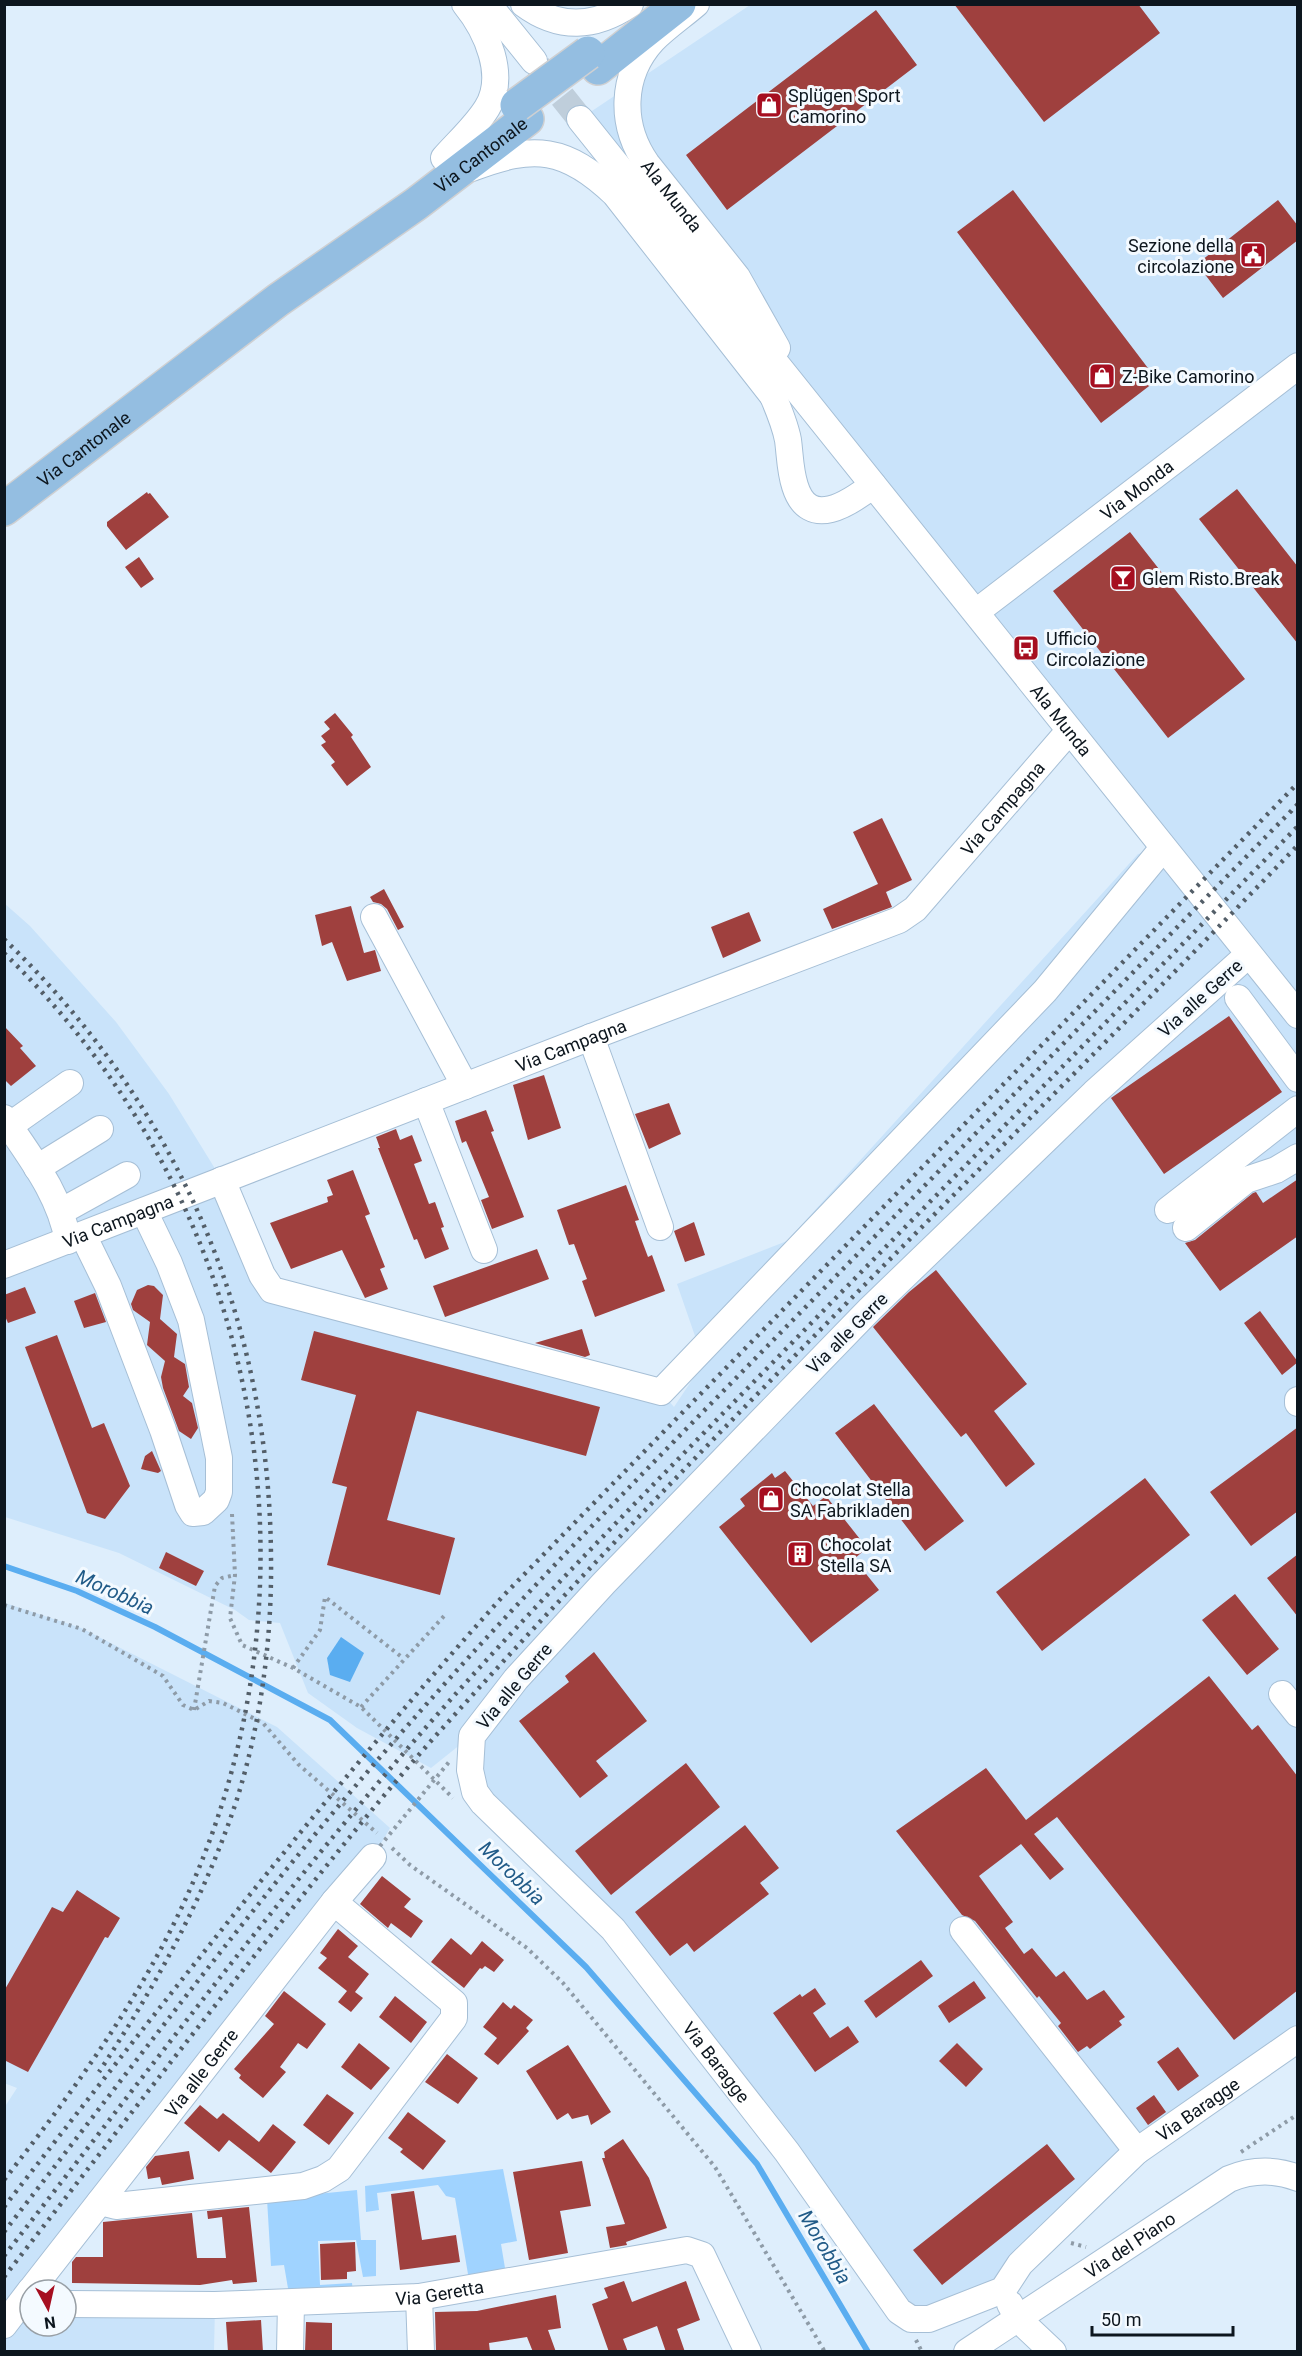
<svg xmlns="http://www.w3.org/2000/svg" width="1302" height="2356" viewBox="0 0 1302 2356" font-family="Roboto,sans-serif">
<rect width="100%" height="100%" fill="#deeefc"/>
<!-- built -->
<path fill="#c9e3fa" d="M750,5H1297V2039L1137,2151L1011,2275L920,2320L613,1929L483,1803L471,1736L431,1768L357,1728L308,1693L280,1623L249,1620L235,1610L119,1553L5,1517L4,903L30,926L116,1022L169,1094L222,1180L262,1275L661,1392L674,1407L704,1362L677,1284L787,1241L1138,854L1163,848L580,119Z
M5,1603L81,1628L277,1727L390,1828L373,1857L30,2299V2326H66V2304L215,2305L214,2351H5L4,2108L17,2088L4,2083Z"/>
<!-- green -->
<path fill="#a0d3ff" d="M503,2169L517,2241L501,2244L506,2274L469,2280L455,2198L446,2196L438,2185L377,2193L379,2210L366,2212L365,2186Z
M357,2190L361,2240H376V2276L363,2277L356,2240L318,2241L320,2285L352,2283L353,2294H289L284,2265L271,2266L267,2199Z"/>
<!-- water -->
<path fill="#5aadf0" d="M341,1637L364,1653L350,1682L330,1675L327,1658Z"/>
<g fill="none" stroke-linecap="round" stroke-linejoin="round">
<!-- stream -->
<path stroke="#5aadf0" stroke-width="6" d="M4,1566L77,1591L155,1627L330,1720L586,1967L757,2164L868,2352"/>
</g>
<!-- building -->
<path fill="#9f403e" d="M954,4H1138L1160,33L1044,122Z
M876,10L917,65L727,210L686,155Z
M1013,190L1157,380L1101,423L957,232Z
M1278,200L1298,226V240L1223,298L1197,264Z
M1237,489L1298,567V644L1199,519Z
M147,492L148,494L150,493L169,517L126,550L107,526V522Z
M1130,532L1245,679L1168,738L1053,591Z
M139,557L154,579L141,588L125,567Z
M335,713L353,735L351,737L371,767L347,786L331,765L335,762L321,745L326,742L321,736L330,729L324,722Z
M882,818L912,880L886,892L892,907L832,929L823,909L878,884L853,832Z
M384,889L404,927L398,930L387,909L381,904L373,902L370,897Z
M351,906L364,953L375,950L381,971L347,981L332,942L322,946L315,915Z
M749,912L761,941L723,958L711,927Z
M1229,1016L1282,1092L1164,1174L1111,1098Z
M4,1026L23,1046L20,1048L36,1066L11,1086L4,1079Z
M544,1075L561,1128L528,1140L513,1085Z
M669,1103L681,1134L649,1149L635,1114Z
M486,1110L494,1131L491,1132L524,1217L492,1229L481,1200L489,1197L466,1141L462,1143L455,1121Z
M396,1129L400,1140L412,1135L422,1161L414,1164L429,1204L435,1202L444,1227L441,1228L449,1249L425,1259L417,1239L414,1240L378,1148H380L376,1137Z
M353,1170L370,1214L365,1216L385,1267L380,1269L388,1289L365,1298L342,1250L291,1269L270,1223L328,1202L327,1197L333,1195L327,1180Z
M1298,1179V1236L1220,1291L1185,1243L1195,1240L1253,1193L1256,1192L1263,1203Z
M626,1185L639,1220L635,1221L642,1241L648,1257L652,1255L665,1291L595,1317L582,1281L587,1279L574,1244L569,1245L557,1210Z
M694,1222L705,1255L685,1262L674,1231Z
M537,1249L549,1279L445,1317L433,1286Z
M936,1270L1027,1384L994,1411L1035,1464L1006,1487L966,1433L961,1437L873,1327L909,1292Z
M148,1285L154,1286L163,1295L160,1319L177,1334L174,1357L185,1364L189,1387L183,1396L192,1403L198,1428L191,1439L179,1431L163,1388L161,1377L165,1361L147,1345L150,1322L133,1310L131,1304L137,1290Z
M25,1287L36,1313L8,1323L4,1314V1295Z
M95,1293L106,1322L84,1328L74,1301Z
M1260,1311L1298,1362L1282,1375L1244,1323Z
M582,1329L590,1355L585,1357L535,1343Z
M314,1331L600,1407L586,1456L417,1411L387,1520L455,1538L440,1595L327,1565L347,1487L332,1483L356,1395L301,1380Z
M57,1335L92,1428L104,1423L130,1486L105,1519L87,1513L25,1347Z
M874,1404L964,1521L925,1551L835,1433Z
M1298,1427V1511L1251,1546L1210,1492Z
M152,1451L161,1471L158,1473L141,1469L145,1456Z
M785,1471L813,1506L826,1496L867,1548L854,1559L879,1590L811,1643L719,1527L745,1506L740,1499L772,1473L775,1478Z
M1145,1478L1190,1535L1042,1651L996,1592Z
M166,1552L204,1571L196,1586L159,1568Z
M1298,1554V1617L1267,1578Z
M1235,1594L1279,1649L1247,1675L1202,1620Z
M594,1652L647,1721L596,1761L608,1776L580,1798L519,1721L569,1682L565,1676Z
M1209,1676L1252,1730L1258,1725L1298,1777V1990L1234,2040L1057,1817L1034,1834L1064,1869L1050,1880L1021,1844L979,1876L1013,1922L1005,1928L1024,1954L1032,1948L1056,1977L1064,1971L1087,2000L1104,1990L1125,2017L1119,2021L1122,2025L1090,2049L1087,2046L1078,2052L1058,2026L1061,2023L1039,1996L1037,1998L975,1921L962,1915L896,1831L986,1768L1026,1820Z
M686,1763L720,1807L611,1895L575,1851Z
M745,1825L779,1868L760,1883L769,1894L694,1952L687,1943L670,1956L635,1912Z
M382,1876L411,1899L404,1907L423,1921L411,1938L391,1923L388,1928L360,1904Z
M77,1890L120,1918L108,1938L105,1937L28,2072L4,2060V1991L52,1907L63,1912Z
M338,1929L358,1946L348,1957L369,1974L355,1992L363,1998L351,2012L338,2002L347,1991L318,1968L327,1958L320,1953Z
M451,1938L471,1955L482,1941L504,1960L494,1972L485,1966L482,1969L480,1968L464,1988L431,1962Z
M921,1960L933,1976L876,2018L864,2001Z
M974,1981L986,1998L949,2023L938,2006Z
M815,1988L826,2004L813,2013L830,2038L848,2026L859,2042L815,2072L773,2013L800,1994L802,1997Z
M284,1991L326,2024L307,2049L298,2043L280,2067L286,2072L263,2098L239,2078L241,2075L234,2069L274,2024L265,2016Z
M395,1996L427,2022L411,2043L379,2017Z
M503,2002L511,2009L514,2005L533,2020L526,2028L529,2031L498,2065L484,2054L497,2038L483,2027Z
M359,2043L390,2068L371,2090L341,2067Z
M957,2043L983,2069L966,2087L939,2061Z
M568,2045L611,2112L591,2125L588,2115L572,2119L568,2113L557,2120L526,2071Z
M1178,2047L1199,2076L1178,2091L1157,2062Z
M447,2054L478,2078L458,2104L425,2082Z
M327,2094L354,2113L329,2145L303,2125Z
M1154,2095L1166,2112L1148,2125L1136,2108Z
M200,2105L217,2119L223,2113L259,2142L273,2124L296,2142L271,2173L229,2140L219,2152L184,2123Z
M408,2112L446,2141L423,2170L400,2152L403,2149L388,2138Z
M623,2139L649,2178L667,2228L626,2242L627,2245L610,2248L606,2227L625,2224L602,2158H605L604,2152Z
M1047,2144L1075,2179L942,2285L913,2250Z
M189,2151L194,2179L162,2185L160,2177L148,2179L146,2167L155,2156Z
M582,2161L591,2206L560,2211L568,2253L529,2260L513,2172Z
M414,2191L422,2240L456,2235L460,2262L400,2270L391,2194Z
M249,2207L257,2282L233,2284L232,2280L200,2285L72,2283V2262L76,2257H103V2222L192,2213L197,2258H226L222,2217L208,2219L207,2211Z
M355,2242L356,2271L347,2272V2279L321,2280L320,2244Z
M624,2281L632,2302L686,2281L700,2320L677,2329L685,2352H666L657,2326L623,2339L628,2352H609L592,2304L608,2298L604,2288Z
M556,2295L561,2328L548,2330L556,2352H533L527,2337L489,2343L490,2352H436L435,2312L477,2311Z
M261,2320L263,2352H228L226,2322Z
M306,2322L332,2323V2352H305Z"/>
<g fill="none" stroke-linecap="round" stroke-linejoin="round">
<!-- minor-tunnel -->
<path stroke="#bfcedb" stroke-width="26" stroke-dasharray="26 13" stroke-linecap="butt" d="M538,66L580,119"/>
<defs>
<g id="minor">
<path d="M488,4L534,61"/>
<path d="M524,4C559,30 595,28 630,4"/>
<path id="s1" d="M696,4C682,16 666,27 653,40C620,76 620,126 647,164L737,277L777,348"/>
<path id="s2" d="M580,119L1298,1015"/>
<path d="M444,158C458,142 476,126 487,108C507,76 487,31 465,4"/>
<path d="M472,168C534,144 566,147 615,194L773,396"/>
<path d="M766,380C774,399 784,419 788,440C790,455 790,471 795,486C809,531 850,503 873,485"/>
<path id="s3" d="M976,612L1298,366"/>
<path d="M374,917L465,1086"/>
<path id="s4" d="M1248,955L1094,1093L870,1309L604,1583L516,1679L472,1736L470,1770L475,1792L483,1803L613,1929L787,2152L899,2311L911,2319H929L1003,2290L1020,2264L1137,2151L1298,2039"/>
<path d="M1238,998L1298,1079"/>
<path d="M591,1037L660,1227"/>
<path d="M426,1101L484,1250"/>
<path d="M4,1118C30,1157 60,1194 68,1241"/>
<path d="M9,1126L70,1083"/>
<path d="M37,1168L100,1129"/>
<path d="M222,1180L262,1275L272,1290L661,1392L1045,991L1163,848"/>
<path d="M1168,1210L1298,1109"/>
<path d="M62,1211L127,1175"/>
<path d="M1186,1228L1246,1180L1276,1170L1298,1157"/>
<path d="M83,1235L108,1286L163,1430L188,1505L193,1513L203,1512L216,1500L219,1492V1458L191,1320L169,1263L144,1211"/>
<path id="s5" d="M4,1265L591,1037L899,920L915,909L1069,731"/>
<path d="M1298,1400V1403"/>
<path d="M1282,1694L1298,1714"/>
<path d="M963,1930L1137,2151"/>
<path d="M100,2202L116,2206L303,2186L323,2179L339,2169L454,2018V2003L334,1902"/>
<path id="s6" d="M31,2290L334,1902L373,1857"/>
<path d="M419,2297L421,2352"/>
<path id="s7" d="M66,2304L215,2305L419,2297L687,2250L702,2255L748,2352"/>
<path d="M1010,2304L1018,2319L1053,2352"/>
<path d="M4,2325L30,2291"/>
<path d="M290,2352L291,2303"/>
<path id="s8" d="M967,2352L1229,2179C1251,2170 1275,2169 1298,2178"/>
</g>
<g id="major">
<path d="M598,68L679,4"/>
<path id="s9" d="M4,509L278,300L416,204L527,119"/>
</g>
</defs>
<!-- minor casing -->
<use href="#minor" stroke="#a6bfd6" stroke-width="28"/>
<!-- major casing -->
<use href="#major" stroke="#cfd0d2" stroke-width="36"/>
<!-- path -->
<path stroke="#8e9ba7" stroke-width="4" stroke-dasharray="3 4.5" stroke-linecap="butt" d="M232,1514L235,1575L230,1618L242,1645L293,1668L361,1707L453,1798
M4,1605L82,1629L163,1676L183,1705L194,1710L209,1701L223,1703L263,1723L298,1764L377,1833
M293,1668L320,1630L325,1597L403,1658
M361,1707L445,1615
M194,1710L215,1586L222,1578L235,1575
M392,1848L410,1865L527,1948L563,1983L715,2167L825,2352
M1241,2152L1298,2114
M1071,2243L1086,2247
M916,2340L922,2352"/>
<!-- minor -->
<use href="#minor" stroke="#fff" stroke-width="26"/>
<!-- major -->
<use href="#major" stroke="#94bee1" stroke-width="33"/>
<!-- rail -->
<path stroke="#535e68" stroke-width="4.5" stroke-dasharray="3 6" stroke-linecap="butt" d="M4,939C177,1105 270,1319 271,1559C272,1639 261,1722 237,1799C205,1897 155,1987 99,2072
M4,953C253,1194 330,1560 194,1880C148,1988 77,2087 4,2180
M4,2207C166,1999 327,1791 504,1595L1298,783
M4,2232C137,2061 266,1886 409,1724C530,1586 661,1455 789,1324C959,1151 1128,977 1298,804
M4,2256C143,2078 279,1895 428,1725C541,1597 662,1476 782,1353C954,1177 1126,1002 1298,826
M4,2277C96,2159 186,2041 279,1925C332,1859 384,1793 440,1731C715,1425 1013,1141 1298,845"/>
<defs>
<path id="major-bridge" d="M517,105L588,53"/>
</defs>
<!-- major-bridge casing -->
<use href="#major-bridge" stroke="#cfd0d2" stroke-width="36" stroke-linecap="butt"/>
<!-- path-bridge -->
<path stroke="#8e9ba7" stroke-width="4" stroke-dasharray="3 4.5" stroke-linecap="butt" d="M380,1846L449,1762"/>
<!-- major-bridge -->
<use href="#major-bridge" stroke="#94bee1" stroke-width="33"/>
</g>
<!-- icons -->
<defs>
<symbol id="shop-square" viewBox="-11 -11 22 22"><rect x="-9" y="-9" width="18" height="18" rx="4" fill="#a60e20" stroke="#f4faff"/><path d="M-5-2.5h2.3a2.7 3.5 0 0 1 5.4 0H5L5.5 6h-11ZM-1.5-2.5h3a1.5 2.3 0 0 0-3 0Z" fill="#fff"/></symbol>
<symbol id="civic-square" viewBox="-11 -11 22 22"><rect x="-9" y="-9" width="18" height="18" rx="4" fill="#a60e20" stroke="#f4faff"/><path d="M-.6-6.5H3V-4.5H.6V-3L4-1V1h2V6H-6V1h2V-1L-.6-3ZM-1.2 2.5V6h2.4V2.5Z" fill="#fff"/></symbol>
<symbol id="bar-square" viewBox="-11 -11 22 22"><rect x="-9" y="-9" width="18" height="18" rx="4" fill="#a60e20" stroke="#f4faff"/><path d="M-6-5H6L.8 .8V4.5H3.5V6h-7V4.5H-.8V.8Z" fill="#fff"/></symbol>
<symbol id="bus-square" viewBox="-11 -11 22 22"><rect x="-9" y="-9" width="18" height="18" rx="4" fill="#a60e20" stroke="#f4faff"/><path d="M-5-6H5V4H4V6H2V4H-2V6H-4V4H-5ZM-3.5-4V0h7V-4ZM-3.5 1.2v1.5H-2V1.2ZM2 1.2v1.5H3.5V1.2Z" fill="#fff"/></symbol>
<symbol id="building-square" viewBox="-11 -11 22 22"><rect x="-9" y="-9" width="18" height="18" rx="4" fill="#a60e20" stroke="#f4faff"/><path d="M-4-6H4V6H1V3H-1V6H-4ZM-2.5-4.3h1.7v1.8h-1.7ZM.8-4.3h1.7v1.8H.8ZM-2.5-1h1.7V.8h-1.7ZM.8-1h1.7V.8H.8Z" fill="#fff"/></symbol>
</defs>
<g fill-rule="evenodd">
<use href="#shop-square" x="754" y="90" width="30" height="30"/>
<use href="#civic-square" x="1238" y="240" width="30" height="30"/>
<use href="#shop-square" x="1087" y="361" width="30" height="30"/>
<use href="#bar-square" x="1108" y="563" width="30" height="30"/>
<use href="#bus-square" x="1011" y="633" width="30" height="30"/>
<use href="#shop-square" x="756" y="1484" width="30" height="30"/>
<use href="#building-square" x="785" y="1539" width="30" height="30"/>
</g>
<g text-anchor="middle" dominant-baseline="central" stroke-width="6" stroke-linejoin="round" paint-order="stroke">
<!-- poi labels -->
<g font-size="18" fill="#0d161e" stroke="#f4faff" text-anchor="start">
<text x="788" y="95">Splügen Sport<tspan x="788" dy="21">Camorino</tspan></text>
<text x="1234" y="245" text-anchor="end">Sezione della<tspan x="1234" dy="21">circolazione</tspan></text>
<text x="1122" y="376">Z-Bike Camorino</text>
<text x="1142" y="578">Glem Risto.Break</text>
<text x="1046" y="638">Ufficio<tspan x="1046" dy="21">Circolazione</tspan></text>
<text x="790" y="1489">Chocolat Stella<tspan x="790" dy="21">SA Fabrikladen</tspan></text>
<text x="820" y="1544">Chocolat<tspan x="820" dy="21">Stella SA</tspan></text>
</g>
<!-- street labels -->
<g font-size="18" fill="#0d161e" stroke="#f4faff">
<text stroke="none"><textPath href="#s9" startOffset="594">Via Cantonale</textPath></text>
<text stroke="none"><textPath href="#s1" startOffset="231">Ala Munda</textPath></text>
<text stroke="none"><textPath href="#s9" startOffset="100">Via Cantonale</textPath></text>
<text stroke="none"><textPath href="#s3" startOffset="202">Via Monda</textPath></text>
<text stroke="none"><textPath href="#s2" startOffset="770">Ala Munda</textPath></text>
<text stroke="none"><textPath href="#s5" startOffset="1112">Via Campagna</textPath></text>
<text transform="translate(1200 998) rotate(-42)">Via alle Gerre</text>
<text stroke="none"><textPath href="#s5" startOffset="608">Via Campagna</textPath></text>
<text stroke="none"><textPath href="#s5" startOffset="122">Via Campagna</textPath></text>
<text transform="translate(847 1333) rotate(-45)">Via alle Gerre</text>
<text transform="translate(514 1686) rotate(-50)">Via alle Gerre</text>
<text stroke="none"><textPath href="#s4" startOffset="1522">Via Baragge</textPath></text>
<text stroke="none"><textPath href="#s6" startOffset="276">Via alle Gerre</textPath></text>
<text stroke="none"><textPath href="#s4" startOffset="2210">Via Baragge</textPath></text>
<text stroke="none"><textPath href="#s8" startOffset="195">Via del Piano</textPath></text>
<text stroke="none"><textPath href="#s7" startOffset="374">Via Geretta</textPath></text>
</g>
<!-- water labels -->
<g font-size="20" font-style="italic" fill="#215b88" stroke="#f4faff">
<text transform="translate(115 1592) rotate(24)">Morobbia</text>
<text transform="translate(512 1873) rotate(44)">Morobbia</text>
<text transform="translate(825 2247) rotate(59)">Morobbia</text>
</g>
</g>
<!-- border -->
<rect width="1302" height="2356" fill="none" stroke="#0d161e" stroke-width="12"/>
<!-- north arrow -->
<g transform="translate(48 2308) rotate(172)"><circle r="28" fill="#f4faff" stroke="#989fa5" stroke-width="1.5"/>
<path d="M0-4.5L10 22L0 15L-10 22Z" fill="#a60e20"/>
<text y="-9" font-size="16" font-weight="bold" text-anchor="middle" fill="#0d161e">N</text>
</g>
<!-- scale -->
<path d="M1092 2326v9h141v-9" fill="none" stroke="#0d161e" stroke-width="3"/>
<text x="1101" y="2326" font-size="18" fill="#0d161e" stroke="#f4faff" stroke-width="4.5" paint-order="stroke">50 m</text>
</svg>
